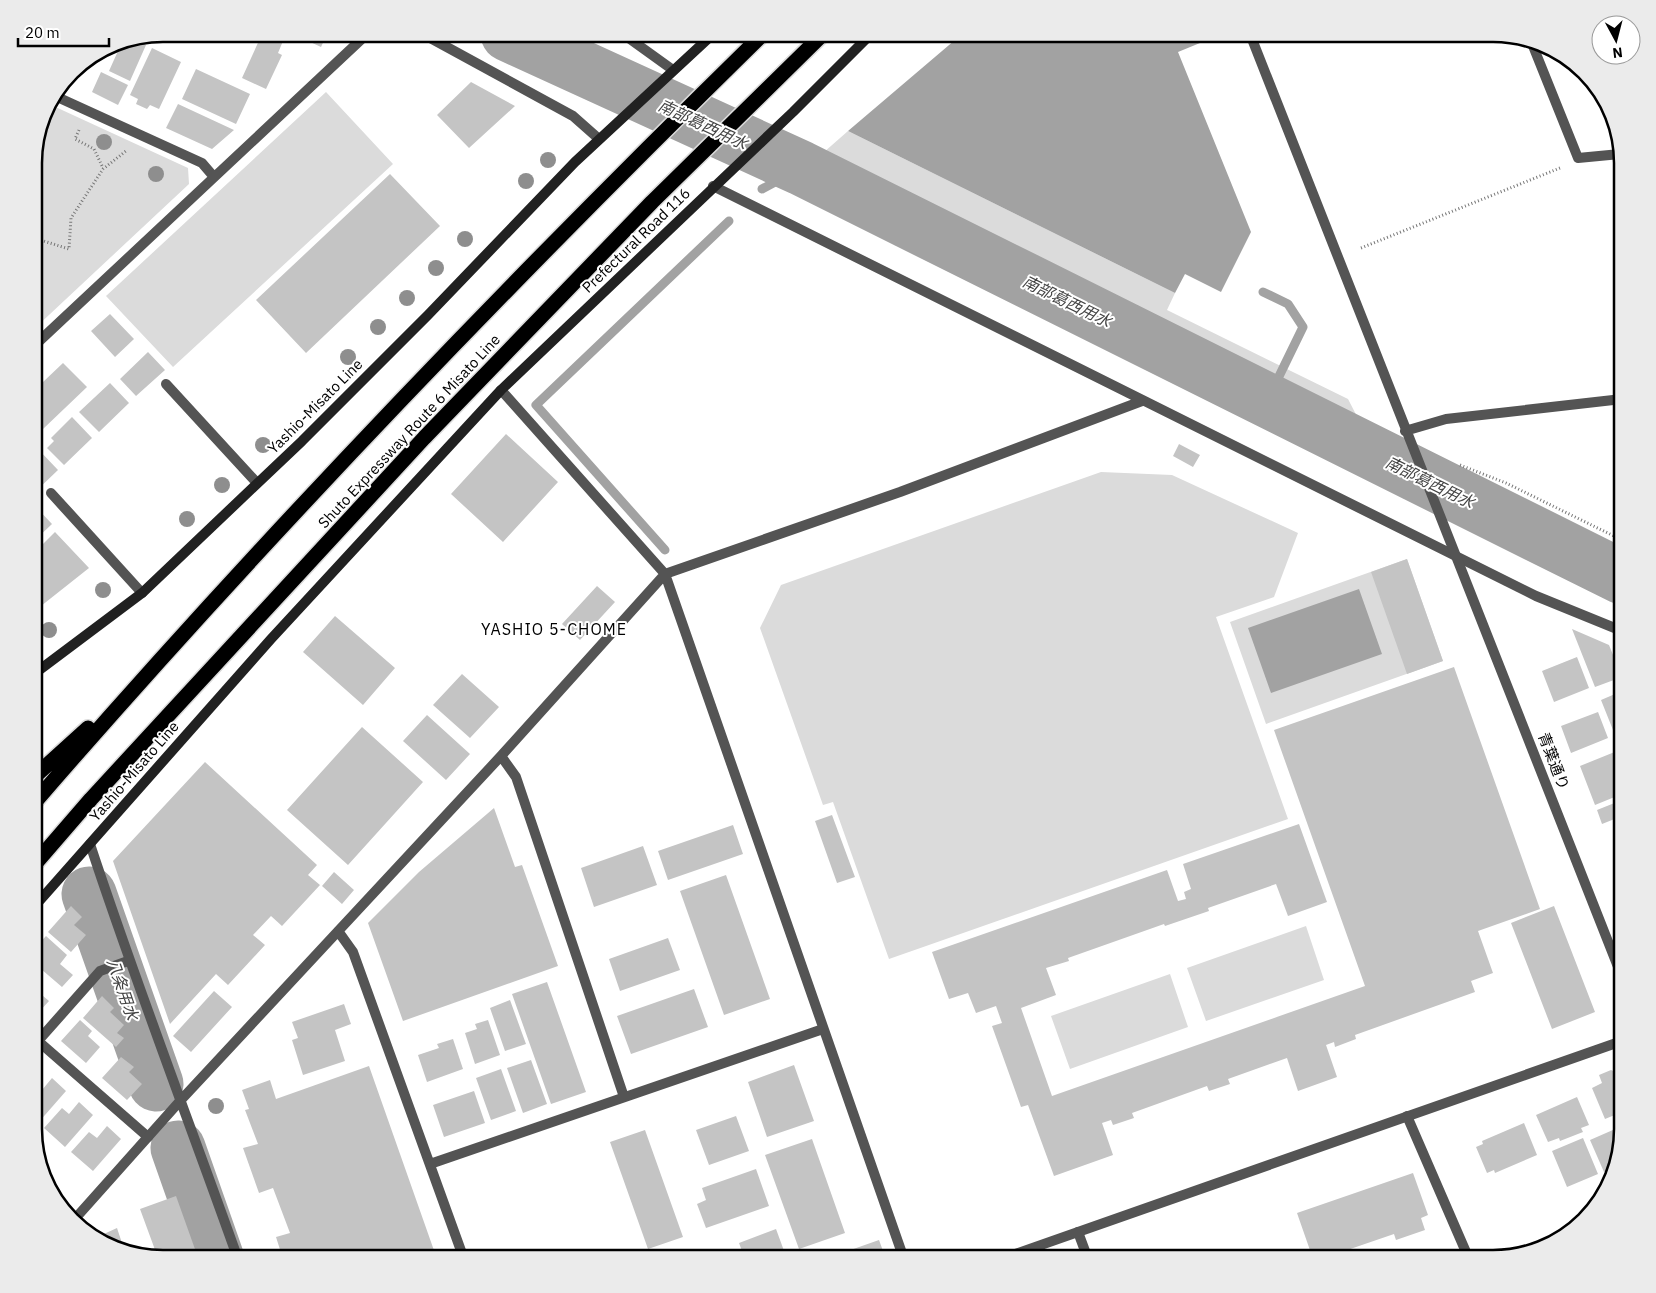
<svg xmlns="http://www.w3.org/2000/svg" width="1656" height="1293" viewBox="0 0 1656 1293" font-family="'IBM Plex Sans','Noto Sans JP',sans-serif">
<rect width="100%" height="100%" fill="#fff"/>
<!-- green -->
<path fill="#dbdbdb" d="M326,92L393,164L173,367L106,296Z
M49,104L188,168L189,184L34,329V155Z
M848,131L1175,293L1167,310L1348,399L1364,430L815,160Z
M1101,472L1172,475L1298,533L1274,597L1216,617L1288,819L889,959L833,802L823,805L760,628L781,585Z
M1407,559L1443,661L1266,724L1230,622Z
M1306,926L1324,980L1206,1021L1187,968Z
M1170,974L1188,1027L1070,1069L1051,1016Z"/>
<!-- water -->
<path fill="#a2a2a2" d="M962,34H1196L1200,43L1178,52L1251,232L1221,292L1185,274L1175,293L848,131Z
M1359,589L1382,654L1271,693L1248,628Z"/>
<g fill="none" stroke-linecap="round" stroke-linejoin="round">
<!-- stream -->
<path stroke="#a2a2a2" stroke-width="9" d="M762,189L801,168
M1263,292L1288,304L1303,327L1267,401
M665,550L536,405L729,221"/>
<!-- river -->
<path stroke="#a2a2a2" stroke-width="55" d="M508,34L801,168L1622,577
M89,894L156,1084
M178,1148L217,1259"/>
</g>
<!-- building -->
<path fill="#c4c4c4" d="M262,34L283,41L278,53L282,55L266,89L242,78Z
M293,34H327L321,47Z
M135,39L146,45L130,81L109,71L122,42Z
M152,48L181,62L159,109L150,105L147,109L136,104L138,99L130,95Z
M196,69L250,94L236,124L182,99Z
M101,72L128,85L118,105L92,92Z
M471,82L515,106L469,148L437,115Z
M178,104L234,130L212,149L166,128Z
M390,174L440,226L306,353L256,300Z
M110,314L134,339L115,357L91,331Z
M148,352L165,370L136,396L120,379Z
M63,363L87,387L43,429L34,420V387L42,380L43,382Z
M110,383L129,403L99,432L79,412Z
M72,417L92,438L64,465L47,448L54,441L51,438Z
M506,434L558,482L503,542L451,494Z
M1179,444L1200,455L1193,467L1173,456Z
M36,447L58,470L34,493V449Z
M34,505L52,524L34,541Z
M55,532L89,568L41,606L34,599V553Z
M1407,559L1443,661L1407,674L1371,572Z
M597,586L615,602L580,640L562,624Z
M335,616L395,668L363,705L303,652Z
M1572,629L1609,645L1622,677L1595,687Z
M1577,657L1589,688L1554,702L1542,671Z
M1454,667L1540,909L1478,931L1493,973L1471,981L1475,992L1355,1035L1356,1039L1335,1047L1334,1042L1326,1045L1337,1077L1298,1091L1287,1058L1228,1079L1230,1084L1209,1091L1207,1086L1132,1113L1134,1118L1113,1125L1111,1120L1102,1123L1113,1155L1054,1176L1028,1105L1021,1107L992,1026L1002,1023L996,1006L976,1013L968,993L949,999L932,952L1167,870L1178,901L1186,899L1184,892L1191,889L1183,864L1299,824L1327,902L1288,916L1276,884L1208,908L1209,911L1165,926L1164,924L1068,958L1069,961L1046,968L1056,995L1021,1008L1052,1096L1365,986L1274,730Z
M462,674L499,707L470,738L433,705Z
M1622,691V732L1615,735L1601,700Z
M1598,712L1608,738L1571,753L1561,726Z
M427,715L470,754L446,780L403,741Z
M362,727L423,782L348,865L287,810Z
M1622,749V794L1595,805L1580,766Z
M205,762L317,865L308,875L320,885L282,926L271,916L253,935L265,945L228,985L216,974L170,1024L113,861Z
M1622,800V831L1617,818L1602,824L1597,810Z
M494,808L515,867L522,865L558,966L403,1021L368,923L419,872Z
M832,815L855,877L837,883L815,821Z
M733,825L743,854L668,880L658,851Z
M643,846L657,885L594,907L581,868Z
M334,872L354,890L342,904L322,886Z
M726,875L770,999L724,1015L680,891Z
M71,906L82,917L74,925L86,935L71,952L48,932Z
M1554,906L1595,1012L1552,1029L1511,923Z
M46,936L67,955L60,964L73,975L62,987L34,963V949Z
M668,938L680,970L620,991L609,959Z
M34,974L43,982L36,990L49,1001L38,1013L34,1010Z
M547,982L586,1092L551,1104L512,994Z
M694,989L708,1027L631,1054L617,1016Z
M214,991L232,1007L191,1052L173,1036Z
M102,996L114,1008L110,1012L124,1025L117,1033L124,1038L116,1047L83,1018Z
M510,1000L526,1044L505,1051L490,1008Z
M344,1004L351,1024L335,1030L345,1061L303,1075L292,1040L298,1038L292,1022Z
M80,1020L92,1031L88,1036L100,1047L86,1063L61,1041Z
M488,1020L500,1055L475,1064L465,1033L477,1029L475,1024Z
M453,1039L463,1069L427,1082L418,1055L439,1048L437,1044Z
M121,1057L134,1067L129,1072L142,1084L127,1100L102,1078Z
M531,1060L547,1104L523,1113L507,1068Z
M794,1065L814,1121L767,1137L748,1082Z
M369,1066L437,1259H283L276,1237L290,1233L273,1188L259,1193L243,1148L258,1144L245,1110L249,1109L242,1090L270,1080L276,1099Z
M501,1069L516,1111L491,1120L476,1078Z
M1611,1070L1622,1075V1112L1605,1119L1592,1088L1602,1083L1599,1075Z
M52,1078L66,1091L38,1123L34,1119V1084L42,1090Z
M474,1091L485,1123L444,1137L433,1105Z
M1577,1097L1589,1125L1581,1128L1583,1132L1560,1141L1559,1138L1548,1142L1536,1115Z
M79,1102L93,1115L65,1147L44,1128L62,1108L69,1114Z
M736,1116L749,1151L709,1165L696,1130Z
M1524,1123L1537,1155L1495,1173L1494,1170L1487,1173L1476,1147L1483,1144L1482,1141Z
M107,1126L121,1139L93,1171L71,1152L89,1132L97,1138Z
M1622,1126L1616,1167L1604,1172L1590,1140Z
M645,1130L683,1237L648,1249L610,1142Z
M1583,1138L1598,1174L1567,1187L1552,1151Z
M812,1139L845,1233L799,1249L765,1155Z
M756,1169L769,1206L706,1228L697,1204L706,1200L702,1188Z
M1413,1173L1428,1215L1421,1218L1425,1230L1396,1240L1394,1234L1324,1258L1323,1253L1312,1256L1297,1213Z
M176,1196L196,1252L175,1259L158,1258L140,1209Z
M117,1228L125,1252L114,1249L95,1238Z
M776,1229L787,1259H745L739,1243Z
M1570,1230L1550,1246L1547,1247L1545,1240Z
M879,1240L886,1259H844L842,1253Z
M734,1249L737,1259H704Z
M835,1255L836,1259H824Z"/>
<g fill="none" stroke-linecap="round" stroke-linejoin="round">
<defs>
<path id="motorway" d="M34,777L88,728
M34,803C265,536 511,281 763,34
M34,865L91,799L424,438L652,202L823,34"/>
</defs>
<!-- motorway casing -->
<use href="#motorway" stroke="#dbdbdb" stroke-width="18"/>
<!-- path -->
<path stroke="#767676" stroke-width="3" stroke-dasharray="1 2.5" stroke-linecap="butt" d="M79,130L75,139L94,149L103,168
M34,238L69,249L71,218L103,169L126,151
M1361,248L1560,168
M1460,465L1506,483L1622,540"/>
<!-- service -->
<path stroke="#545454" stroke-width="10" d="M166,384L257,483
M51,493L142,593
M128,961L100,971L38,1041L148,1137"/>
<!-- minor -->
<path stroke="#545454" stroke-width="10" d="M423,34L573,116L599,139
M623,34L673,70
M1531,41L1578,158L1620,154
M55,96L202,163L214,177
M713,186L1536,596L1622,631
M34,346L367,34
M501,390L665,574L904,1259
M501,756L516,777L624,1097
M90,844C136,984 189,1121 238,1259
M338,931L353,952L464,1259
M1407,1116L1469,1259
M430,1164L823,1029
M73,1221L180,1101L501,756L665,574L900,492L1142,401
M1078,1232L1088,1259"/>
<!-- tertiary -->
<path stroke="#545454" stroke-width="10" d="M1250,34L1622,977
M1405,431L1446,419L1622,399
M1001,1259L1622,1041"/>
<!-- secondary -->
<path stroke="#212121" stroke-width="10" d="M34,674L142,593L302,441L428,315L575,162L713,34
M34,907L271,639L501,390L793,112L871,34"/>
<!-- motorway -->
<use href="#motorway" stroke="#000" stroke-width="15"/>
</g>
<!-- trees -->
<g fill="#8e8e8e">
<circle cx="104" cy="142" r="8"/>
<circle cx="548" cy="160" r="8"/>
<circle cx="156" cy="174" r="8"/>
<circle cx="526" cy="181" r="8"/>
<circle cx="465" cy="239" r="8"/>
<circle cx="436" cy="268" r="8"/>
<circle cx="407" cy="298" r="8"/>
<circle cx="378" cy="327" r="8"/>
<circle cx="348" cy="357" r="8"/>
<circle cx="263" cy="445" r="8"/>
<circle cx="222" cy="485" r="8"/>
<circle cx="187" cy="519" r="8"/>
<circle cx="103" cy="590" r="8"/>
<circle cx="49" cy="630" r="8"/>
<circle cx="216" cy="1106" r="8"/>
</g>
<g text-anchor="middle" dominant-baseline="central" stroke-width="4" stroke-linejoin="round" paint-order="stroke">
<!-- street labels -->
<g font-size="15" fill="#000" stroke="#fff">
<text transform="translate(636 240) rotate(-44)">Prefectural Road 116</text>
<text transform="translate(315 406) rotate(-45)">Yashio-Misato Line</text>
<text transform="translate(409 431) rotate(-47)">Shuto Expressway Route 6 Misato Line</text>
<text transform="translate(1554 761) rotate(69)">青葉通り</text>
<text transform="translate(134 771) rotate(-49)">Yashio-Misato Line</text>
</g>
<!-- water labels -->
<g font-size="16" font-style="italic" fill="#434343" stroke="#fff">
<text transform="translate(703 124) rotate(25)">南部葛西用水</text>
<text transform="translate(1067 301) rotate(26)">南部葛西用水</text>
<text transform="translate(1430 482) rotate(26)">南部葛西用水</text>
<text transform="translate(123 989) rotate(71)">八条用水</text>
</g>
<!-- neighbourhood labels -->
<g font-size="16" letter-spacing="1" fill="#000" stroke="#fff">
<text x="554" y="629">YASHIO 5-CHOME</text>
</g>
</g>
<!-- crop -->
<path d="M0 0H1656V1293H0ZM163 42H1493A121 121 0 0 1 1614 163V1129A121 121 0 0 1 1493 1250H163A121 121 0 0 1 42 1129V163A121 121 0 0 1 163 42Z" fill="#ebebeb" fill-rule="evenodd"/>
<path fill="none" stroke="#000" stroke-width="2.5" d="M163 42H1493A121 121 0 0 1 1614 163V1129A121 121 0 0 1 1493 1250H163A121 121 0 0 1 42 1129V163A121 121 0 0 1 163 42Z"/>
<!-- north arrow -->
<g transform="translate(1616 40) rotate(173)"><circle r="24" fill="#ffffff" stroke="#999999"/>
<path d="M0-4L9 19L0 12L-9 19Z" fill="#000000"/>
<text y="-8" font-size="14" font-weight="bold" text-anchor="middle" fill="#000000">N</text>
</g>
<!-- scale -->
<path d="M18 38v8h91v-8" fill="none" stroke="#000000" stroke-width="2.5"/>
<text x="25" y="38" font-size="15" fill="#000000" stroke="#ffffff" stroke-width="4" paint-order="stroke">20 m</text>
</svg>
